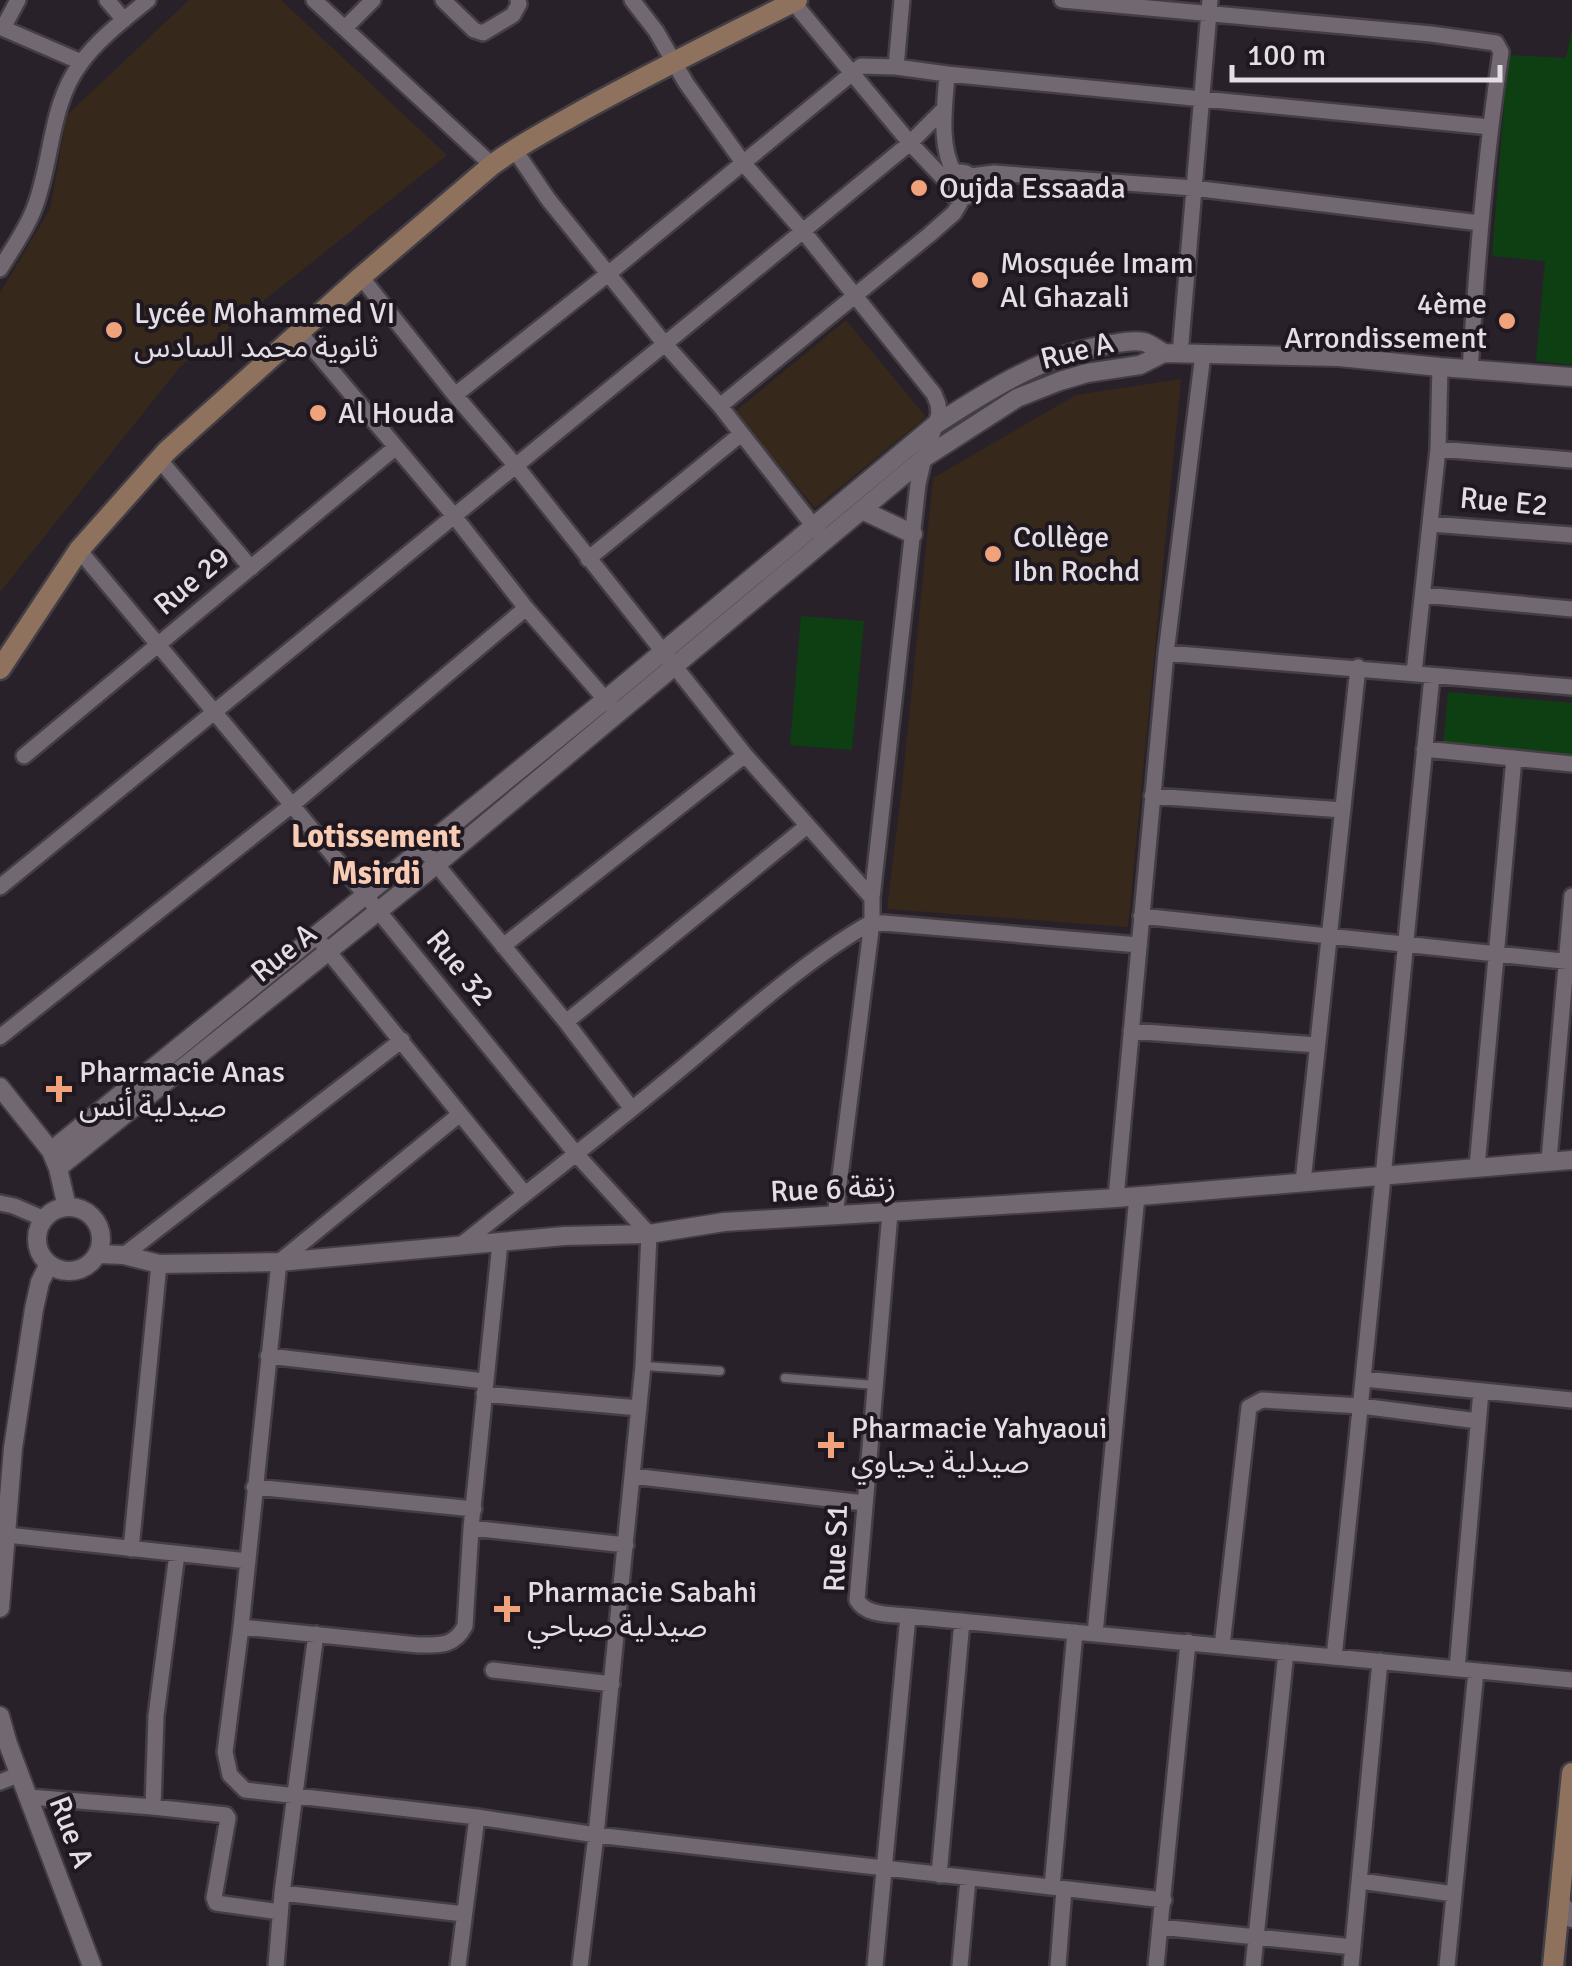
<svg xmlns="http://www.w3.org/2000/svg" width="1572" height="1966" viewBox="0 0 1572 1966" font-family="Signika,'Noto Sans Arabic',sans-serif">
<rect width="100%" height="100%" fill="#29212a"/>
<!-- education -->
<path fill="#36291b" d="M189,0H281L447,155L180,367L0,592V293L50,209L67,115Z
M846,320L926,417L815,508L735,412Z
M1181,379L1128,927L887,909L902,787L933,478L1076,395Z"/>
<!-- green -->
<path fill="#0d3f13" d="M1572,30V365L1536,361L1545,261L1492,256L1508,55L1566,58Z
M801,616L864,621L852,750L790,745Z
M1448,692L1572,703V758L1443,746Z"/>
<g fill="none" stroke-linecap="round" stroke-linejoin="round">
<defs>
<path id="service" d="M644,1366L720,1371
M785,1378L875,1385"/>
<path id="minor" d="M107,0L124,20
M314,0L492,165
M443,0L474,30L483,33L513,15L519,4L518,0
M632,0L656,31L686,83L744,164L803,231L934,394L938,404L939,414L924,458L918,484L872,898V922L835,1216
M1062,0L1431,34L1496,43L1501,52C1485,157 1477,263 1470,370
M793,2L910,143L948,183
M0,27L81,62
M346,27L373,0
M3,28L18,0
M896,67L902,0
M947,74C945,105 938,146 955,174
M514,149L548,199L664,343L720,406L819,533
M948 185a13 13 0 1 1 26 0a13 13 0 1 1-26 0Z
M971,176L994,173L1193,188L1480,223
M0,269C12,249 26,230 34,209C53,161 49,105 81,63C97,40 126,18 148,0
M361,277L455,395L516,466L745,755L872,898
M300,333L454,516L526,608L618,714
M1180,354L1210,0
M455,395L608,274L861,66L896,67L947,74L1490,127
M720,406L929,235L954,213L963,198
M1438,449L1572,460
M159,459L251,568
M1431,524L1572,535
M79,550L292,805L577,1155L649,1234L643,1366L596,1835L580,1966
M588,559L741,434
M1424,595L1572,609
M1166,653L1572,687
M1414,673L1438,449L1440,367
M1424,749L1572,764
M24,756L396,447
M1152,796L1343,810
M423,848L566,1022L632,1109
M0,887L803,231L910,143L944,109
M1141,916L1572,962
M323,945L525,1194
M503,946L745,755
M566,1022L807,826
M1131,1031L1317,1045
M0,1037L292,805L526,608
M460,1114L279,1262L241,1627L418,1645C439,1645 454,1647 465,1626L471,1528L500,1243
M1549,1160L1572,896
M1477,1167L1514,758
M1303,1182L1358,667
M1116,1198L1166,653L1203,354
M0,1203L14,1206L44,1219
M890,1213L857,1600C866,1616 891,1614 908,1616L1572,1680
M461,1245C535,1186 610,1128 683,1067C742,1018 805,960 872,922L1139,945
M124,1255L402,1040
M268,1356L485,1381
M1364,1379L1572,1400
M484,1394L639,1408
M632,1476L864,1503
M254,1487L474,1509
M471,1528L626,1545
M7,1535L248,1561
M131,1549L159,1264
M241,1627L225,1752L230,1775L245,1790L477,1817L596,1835L1164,1900
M1095,1634L1137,1196
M1222,1646L1249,1407L1262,1400L1361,1406L1478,1421
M1334,1657C1370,1330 1399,1003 1432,676
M1457,1669L1481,1391
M493,1670L612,1684
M0,1782L20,1774
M29,1797L153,1807L156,1716L177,1554
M153,1807L226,1815L228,1818L214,1898L216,1903L280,1912
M939,1875L962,1621
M1360,1881L1454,1894
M1052,1887L1075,1632
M282,1893L464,1914
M1160,1927L1353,1947
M276,1966L282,1893L316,1634
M458,1966L477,1817
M875,1966L908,1616
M960,1966L968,1879
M1058,1966L1064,1889
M1156,1966L1188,1642
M1253,1966L1286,1652
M1351,1966L1380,1661
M1447,1966L1476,1671"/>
<path id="tertiary" d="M862,510L913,534
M0,1087L51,1151L58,1168L67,1207
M51,1151L605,700L935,425C990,389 1047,353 1112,344C1122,342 1134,340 1144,342C1151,344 1158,350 1164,353
M58,1168L437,864L924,458L1017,398L1060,381L1087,373L1140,365L1164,353L1339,357L1440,367L1572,377
M37 1239a32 32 0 1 1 64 0a32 32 0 1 1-64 0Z
M98,1254L124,1255L159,1264L279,1262L564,1236L649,1234L724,1222L1116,1198L1572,1160
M0,1608L13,1448L34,1309L40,1282L49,1264
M0,1716L8,1744L92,1966
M1559,1901L1572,1918"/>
<path id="secondary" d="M0,669L79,550L167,451L361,277L492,165C519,145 548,130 578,113C650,73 724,37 797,0
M1553,1966L1572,1773"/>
</defs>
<!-- service casing -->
<use href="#service" stroke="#433e44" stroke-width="12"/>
<!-- minor casing -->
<use href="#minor" stroke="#433e44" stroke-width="20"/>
<!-- tertiary casing -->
<use href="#tertiary" stroke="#433e44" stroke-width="22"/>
<!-- secondary casing -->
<use href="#secondary" stroke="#433e44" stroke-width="25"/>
<!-- service -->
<use href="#service" stroke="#716872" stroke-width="8"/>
<!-- minor -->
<use href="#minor" stroke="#716872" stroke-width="15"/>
<!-- tertiary -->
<use href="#tertiary" stroke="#716872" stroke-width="18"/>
<!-- secondary -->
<use href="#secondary" stroke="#8f725e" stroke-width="20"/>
</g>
<!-- markers -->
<g fill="#f0a27a" stroke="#1f1820" stroke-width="4">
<circle cx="919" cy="188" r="10"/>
<circle cx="980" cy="280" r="10"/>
<circle cx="1507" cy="321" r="10"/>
<circle cx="114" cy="330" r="10"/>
<circle cx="318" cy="413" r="10"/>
<circle cx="993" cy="554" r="10"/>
<path d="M54 1074h10v10h10v10h-10v10h-10v-10h-10v-10h10z"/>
<path d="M826 1430h10v10h10v10h-10v10h-10v-10h-10v-10h10z"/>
<path d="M502 1594h10v10h10v10h-10v10h-10v-10h-10v-10h10z"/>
</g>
<g text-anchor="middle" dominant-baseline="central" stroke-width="8" stroke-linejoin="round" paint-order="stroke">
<!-- poi labels -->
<g font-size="30" fill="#e3dee3" stroke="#1f1820" text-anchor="start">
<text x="939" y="188">Oujda Essaada</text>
<text x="1000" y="263">Mosquée Imam<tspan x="1000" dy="34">Al Ghazali</tspan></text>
<text x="1487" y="304" text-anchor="end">4ème<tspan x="1487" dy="34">Arrondissement</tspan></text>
<text x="134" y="313">Lycée Mohammed VI<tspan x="134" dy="34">ثانوية محمد السادس</tspan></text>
<text x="338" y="413">Al Houda</text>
<text x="1013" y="537">Collège<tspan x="1013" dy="34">Ibn Rochd</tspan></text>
<text x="79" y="1072">Pharmacie Anas<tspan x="79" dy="34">صيدلية أنس</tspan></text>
<text x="851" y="1428">Pharmacie Yahyaoui<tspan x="851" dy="34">صيدلية يحياوي</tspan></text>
<text x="527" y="1592">Pharmacie Sabahi<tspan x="527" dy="34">صيدلية صباحي</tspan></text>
</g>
<!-- street labels -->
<g font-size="30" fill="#e3dee3" stroke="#1f1820">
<text transform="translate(1077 351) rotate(-14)">Rue A</text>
<text transform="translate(1504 502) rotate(5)">Rue E2</text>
<text transform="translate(192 581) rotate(-40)">Rue 29</text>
<text transform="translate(284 953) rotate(-39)">Rue A</text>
<text transform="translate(460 968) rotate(51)">Rue 32</text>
<text transform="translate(833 1189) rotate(-3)">Rue 6 زنقة</text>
<text transform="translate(836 1548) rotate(-88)">Rue S1</text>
<text transform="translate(71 1832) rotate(69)">Rue A</text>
</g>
<!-- neighbourhood labels -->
<g font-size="32" font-weight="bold" fill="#f8cbb4" stroke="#1f1820">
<text x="376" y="836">Lotissement<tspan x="376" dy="37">Msirdi</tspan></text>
</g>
</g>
<!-- scale -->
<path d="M1232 65v15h268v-15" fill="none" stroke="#e3dee3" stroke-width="5"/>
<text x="1247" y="65" font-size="30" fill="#e3dee3" stroke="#1f1820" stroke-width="8" paint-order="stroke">100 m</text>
</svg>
